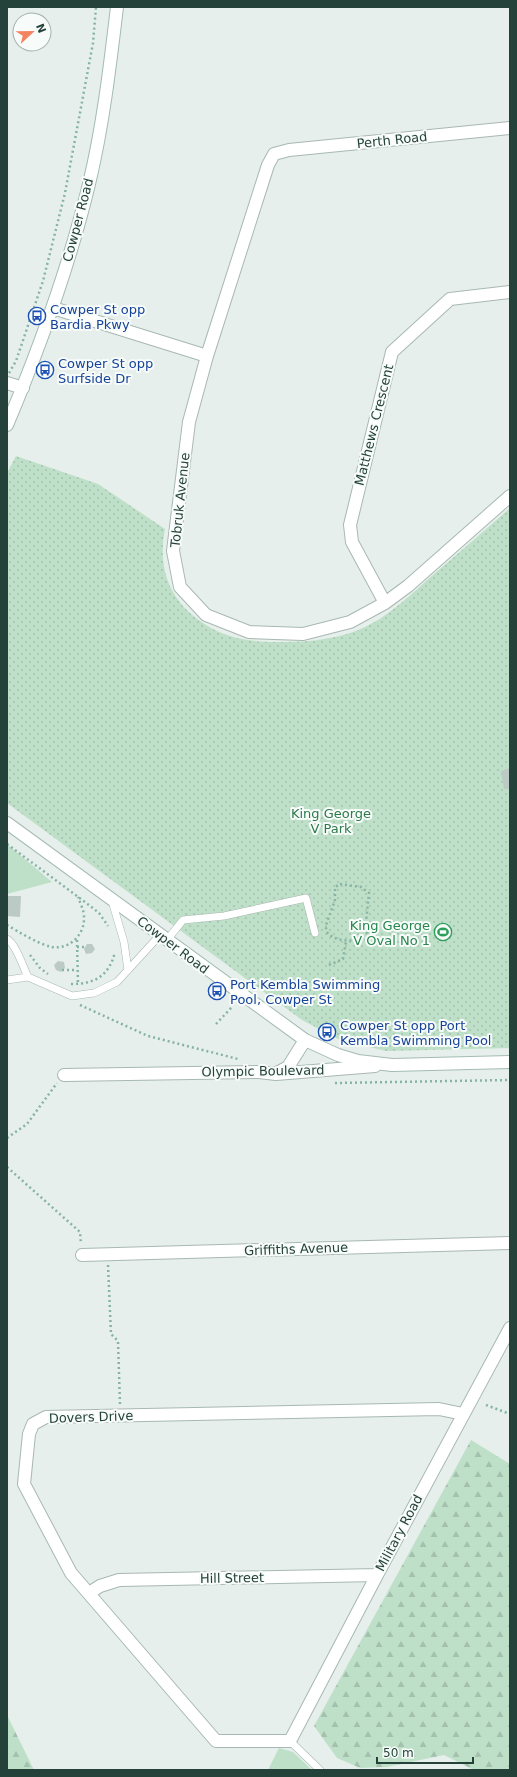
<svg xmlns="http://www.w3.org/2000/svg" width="517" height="1777" viewBox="0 0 517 1777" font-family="'DejaVu Sans',sans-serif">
<defs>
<pattern id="forest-firs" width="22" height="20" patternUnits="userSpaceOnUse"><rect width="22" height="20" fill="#bfe0c8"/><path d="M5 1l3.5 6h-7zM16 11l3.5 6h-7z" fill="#a4c1ad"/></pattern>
<pattern id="park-dots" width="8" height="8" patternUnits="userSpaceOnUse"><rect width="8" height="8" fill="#bfe0c8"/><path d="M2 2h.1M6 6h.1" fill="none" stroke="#a4c1ad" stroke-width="1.8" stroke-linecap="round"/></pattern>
</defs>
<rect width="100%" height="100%" fill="#e6efeb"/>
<!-- green -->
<path fill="#bfe0c8" d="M7,844L52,882L7,894Z
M279,1748L293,1752L312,1770H268Z"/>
<!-- forest -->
<path fill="url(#forest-firs)" d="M471,1440L510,1464V1770H474L444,1755L387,1767L360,1768L337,1758L314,1726Z
M7,1715L34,1770H7Z"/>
<!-- park -->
<path fill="url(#park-dots)" d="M16,456L98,484L165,529C158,565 167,595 196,618C220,637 246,642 276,642C303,642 327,641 353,632C385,621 410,595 434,574C460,552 485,530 510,508V1048L386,1051L340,1040L302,1020L7,803V473Z"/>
<!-- building -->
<path fill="#bbcac4" d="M510,768V789H504L501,771Z
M7,896H21L20,917L7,916Z
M87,944H92L95,949L92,953L86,954L84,949Z
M58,961L64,962L65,968L61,972L56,970L54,965Z"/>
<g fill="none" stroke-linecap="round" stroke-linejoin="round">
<defs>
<path id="service" d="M112,901L124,942L128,970
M7,939C16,944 23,967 28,977
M167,940L183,920L224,916L306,898L315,933
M7,980L28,977L72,996L94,993L117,982L160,935
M290,1741L320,1770"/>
<path id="minor" d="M510,128L289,150L274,154L268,165L207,356L189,422L173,551L180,587L206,615L249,632L303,634L350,622L385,603L408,586L510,496
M53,308L207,356
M7,383L23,388
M385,603L352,542L350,525L392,352L450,299L510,292
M277,1073L288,1067L305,1040
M64,1075L259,1072L276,1074L375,1066
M82,1255L510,1243
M463,1414L439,1409L46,1417L33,1424L29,1434L24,1484L71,1573L216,1741H290L377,1575L510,1328
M89,1593L100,1586L119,1580L377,1575"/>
<path id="secondary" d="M7,425C40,347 69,267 89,184C103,126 110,66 117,7
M7,823L305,1040L338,1055L358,1061L392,1065L510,1062"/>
</defs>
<!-- service casing -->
<use href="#service" stroke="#a8b8b2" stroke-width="8"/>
<!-- minor casing -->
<use href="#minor" stroke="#a8b8b2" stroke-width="14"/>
<!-- secondary casing -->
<use href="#secondary" stroke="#a4bbb3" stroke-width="14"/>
<!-- path -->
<path stroke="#86b3a5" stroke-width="2.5" stroke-dasharray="2 3" stroke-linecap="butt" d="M9,373L16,361L43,281L65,193L93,43L96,7
M7,844L89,905L99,913L108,926
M340,884L361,887L369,893L366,922L368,940C353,940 336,944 326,931V925L335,900V887Z
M7,925C19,932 38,944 52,947C70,950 85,934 84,917C84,910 80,903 78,897
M77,940L78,985
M77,947H85
M30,955L40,968L48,974
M329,965L343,959L346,941
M62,970H77
M71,984C95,984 109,976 115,952
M80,1005L148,1036L238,1059
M216,1024L232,1007L234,1001
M335,1083L510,1080
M7,1138L27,1124L57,1083
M7,1167L80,1232L81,1244
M108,1265L111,1334L118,1341L120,1405
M486,1405L510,1414"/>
<!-- service -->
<use href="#service" stroke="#fff" stroke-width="7"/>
<!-- minor -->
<use href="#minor" stroke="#fff" stroke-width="12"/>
<!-- secondary -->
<use href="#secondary" stroke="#fff" stroke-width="12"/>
</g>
<!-- icons -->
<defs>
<symbol id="bus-ring" viewBox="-11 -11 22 22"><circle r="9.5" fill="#f7fbf9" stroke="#1a4fb4" stroke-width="1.5"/><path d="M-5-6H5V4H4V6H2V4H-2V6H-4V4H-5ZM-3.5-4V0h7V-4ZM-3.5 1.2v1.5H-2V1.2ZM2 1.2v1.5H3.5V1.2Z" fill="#1a4fb4"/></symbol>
<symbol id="stadium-ring" viewBox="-11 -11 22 22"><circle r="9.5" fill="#f7fbf9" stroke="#2e9e5b" stroke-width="1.5"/><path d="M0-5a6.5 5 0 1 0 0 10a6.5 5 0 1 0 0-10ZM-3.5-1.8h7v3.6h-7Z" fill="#2e9e5b"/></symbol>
</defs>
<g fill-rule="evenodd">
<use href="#bus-ring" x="27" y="306" width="20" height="20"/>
<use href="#bus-ring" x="35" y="360" width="20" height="20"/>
<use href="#stadium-ring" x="433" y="922" width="20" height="20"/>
<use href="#bus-ring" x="207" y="981" width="20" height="20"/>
<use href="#bus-ring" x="317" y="1022" width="20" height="20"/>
</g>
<g text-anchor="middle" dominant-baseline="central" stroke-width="4" stroke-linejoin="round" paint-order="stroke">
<!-- street labels -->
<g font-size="13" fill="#24423a" stroke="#f7fbf9">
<text transform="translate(392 140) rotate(-6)">Perth Road</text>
<text transform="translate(78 220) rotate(-75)">Cowper Road</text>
<text transform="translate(374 425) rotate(-76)">Matthews Crescent</text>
<text transform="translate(180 500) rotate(-84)">Tobruk Avenue</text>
<text transform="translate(173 945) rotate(37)">Cowper Road</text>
<text transform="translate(263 1071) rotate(-1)">Olympic Boulevard</text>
<text transform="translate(296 1249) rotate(-2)">Griffiths Avenue</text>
<text transform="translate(91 1417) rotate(-2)">Dovers Drive</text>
<text transform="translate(399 1533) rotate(-62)">Military Road</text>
<text transform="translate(232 1578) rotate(-1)">Hill Street</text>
</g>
<!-- transit labels -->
<g font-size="13" fill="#164399" stroke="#f7fbf9" text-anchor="start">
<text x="50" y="309">Cowper St opp<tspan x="50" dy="15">Bardia Pkwy</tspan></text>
<text x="58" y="363">Cowper St opp<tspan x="58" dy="15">Surfside Dr</tspan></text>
<text x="230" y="984">Port Kembla Swimming<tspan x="230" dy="15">Pool, Cowper St</tspan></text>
<text x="340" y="1025">Cowper St opp Port<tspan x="340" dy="15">Kembla Swimming Pool</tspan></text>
</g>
<!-- park labels -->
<g font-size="13" fill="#2d7a4b" stroke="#f7fbf9">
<text x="331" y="813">King George<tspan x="331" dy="15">V Park</tspan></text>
</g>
<!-- leisure labels -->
<g font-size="13" fill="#27864d" stroke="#f7fbf9" text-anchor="end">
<text x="430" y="925">King George<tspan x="430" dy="15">V Oval No 1</tspan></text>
</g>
</g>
<!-- border -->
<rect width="517" height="1777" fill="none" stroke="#24423a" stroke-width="16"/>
<!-- north arrow -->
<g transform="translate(32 32) rotate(68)"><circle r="19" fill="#f7fbf9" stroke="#a3b1ad"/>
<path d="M0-3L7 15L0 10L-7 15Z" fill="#f4845f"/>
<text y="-6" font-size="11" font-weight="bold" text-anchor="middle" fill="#24423a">N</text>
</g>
<!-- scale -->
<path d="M377 1757v6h96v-6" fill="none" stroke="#24423a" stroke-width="2"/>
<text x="383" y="1757" font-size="12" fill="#24423a" stroke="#f7fbf9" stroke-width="3" paint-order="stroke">50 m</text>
</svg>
